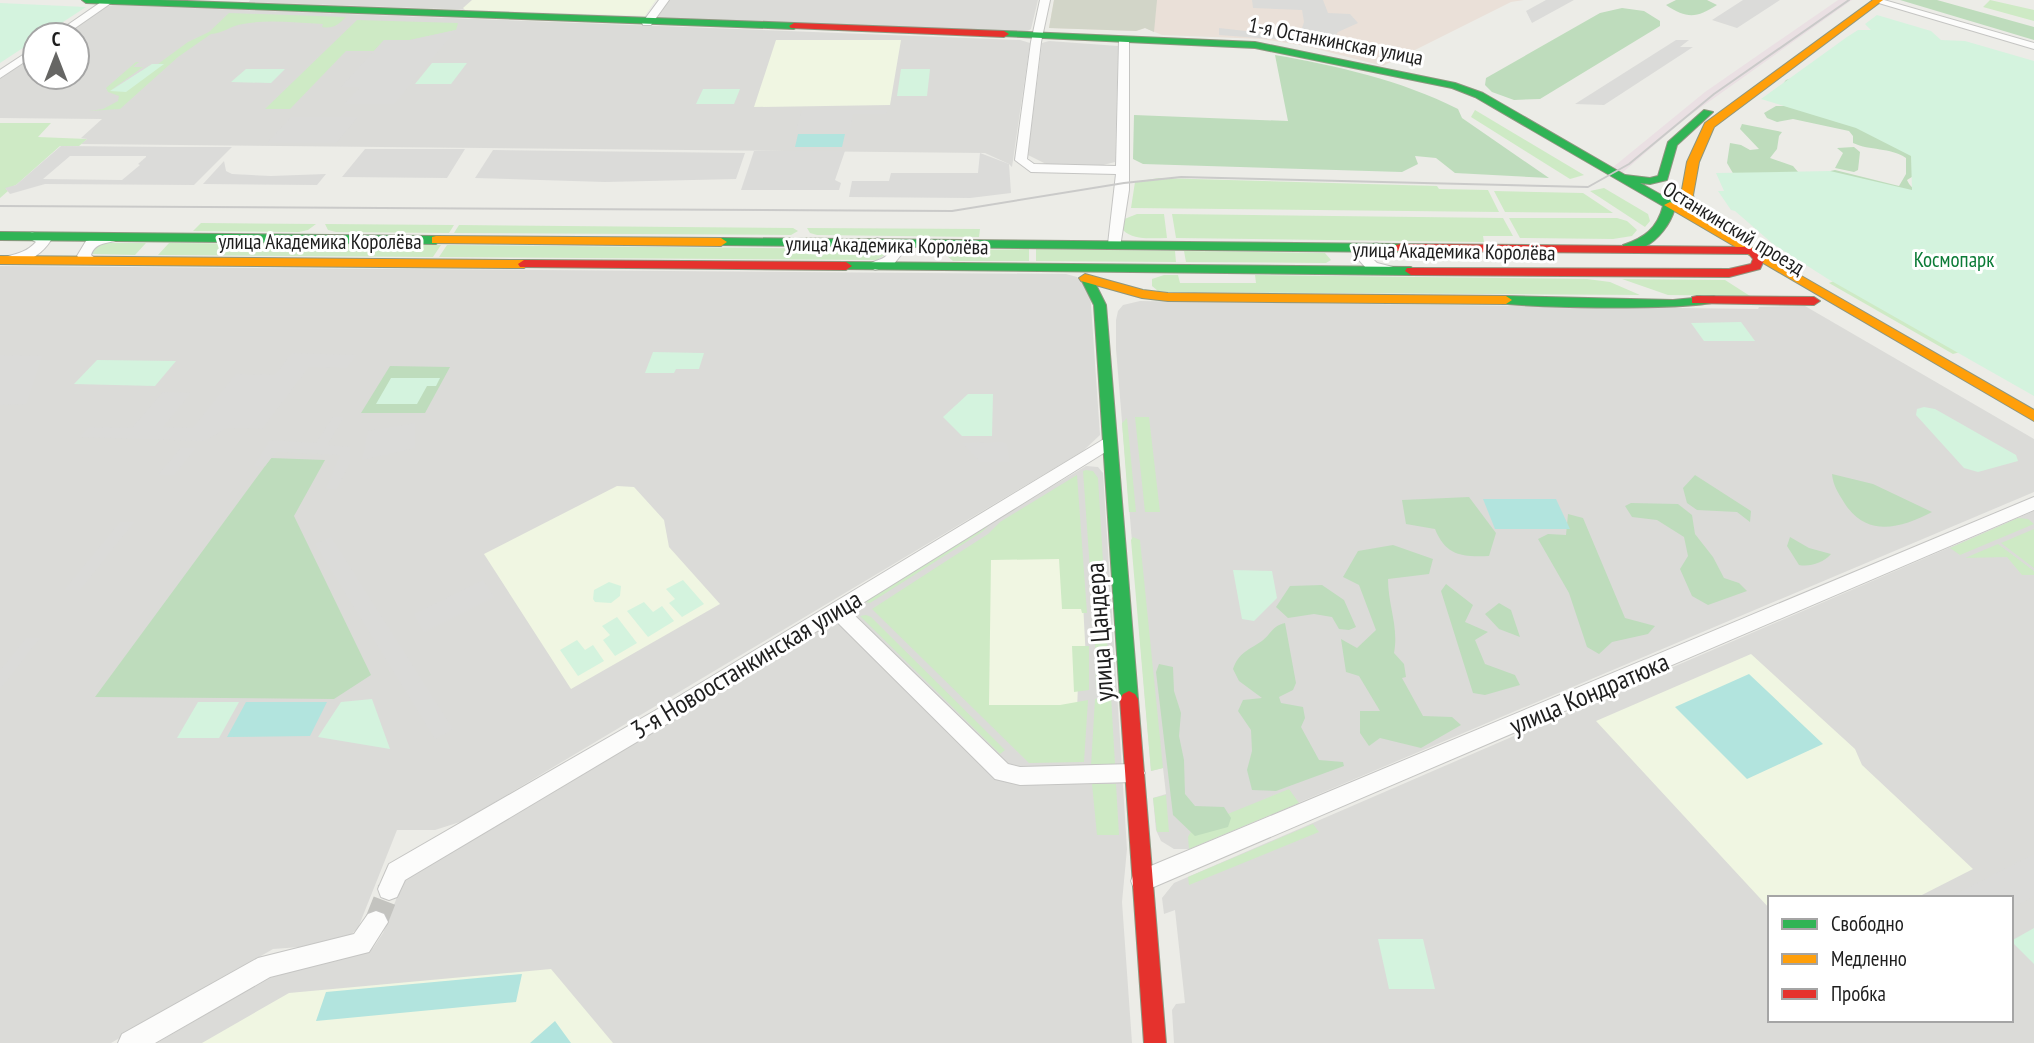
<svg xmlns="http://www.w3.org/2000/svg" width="2034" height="1043" viewBox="0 0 2034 1043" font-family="'PT Sans Narrow',sans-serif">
<rect width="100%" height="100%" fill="#ecece7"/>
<!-- residential -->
<path fill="#dbdbd8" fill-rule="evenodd" d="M250,0H656L645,16L249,2Z
M669,0H1038L1031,29L1026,32L656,20Z
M113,5L1020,40L1030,43L1012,167L1009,164L985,153L81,144L87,139L81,138L102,119L0,118V79L35,54V77H77V35H62L104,7Z
M1049,41L1118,46L1115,162L1103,165L1046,164L1028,155L1042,43Z
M0,266L1066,274L1077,277L1090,291L1100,435L1083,451L463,821L435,830H397L358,928L341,944L273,949L111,1043H0Z
M1140,301L1758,309L1759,307L1805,306L2034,439V492L1189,849H1174L1161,841L1156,830L1153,798L1166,794L1163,768L1151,771L1116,349V320L1118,311L1123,305Z
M1086,466L1098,467L1103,473L1127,849L1122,902L1132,1043H157L266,979L373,948L383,933L406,874Z
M2034,511V1043H1174L1172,1010L1176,1004L1185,1003L1175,910L1164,914L1162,898L1174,883ZM1770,898H2011V1020H1770Z"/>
<!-- commercial -->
<path fill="#eae0d8" d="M1054,0H1524L1511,2L1383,66L1305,46L1262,39L1162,35L1145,28L1136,31L1049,28Z"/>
<!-- industrial -->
<path fill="#eae0e3" d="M1838,0H1852L1686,118L1622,173L1612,168L1705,92Z"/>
<!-- education -->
<path fill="#f0f6e2" d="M472,0H656L645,16L465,10L463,8Z
M776,40H901L890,105L754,107Z
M617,486L634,487L664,520L669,547L720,604L571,689L484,554Z
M1080,546L1087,679L1078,683L1077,712L985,713L988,547Z
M1751,654L1855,749L1862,765L1973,869L1916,898H1770V909L1596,721Z
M551,969L613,1043H202L289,993Z"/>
<!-- construction -->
<path fill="#d2d5c8" d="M1054,0H1157L1154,32L1145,28L1136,31L1049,28Z"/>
<!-- grass -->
<path fill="#ceeac5" d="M1990,0L2034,10V21L1983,7Z
M229,13L346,17C338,25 333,29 322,27L323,24C297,23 268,19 243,24C232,25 222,34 211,34L178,57L120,109L89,111L103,109L118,101L119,96L108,92L106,88L136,62H139L133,67H143L111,90L163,64H158L188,42L209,32Z
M357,20L458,23L456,30L410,40H384L374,51H346L290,109H265Z
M1475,110L1584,175L1570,179L1471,117Z
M0,123H51L38,137L87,139L79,146H60L16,185L6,189L8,191L0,198Z
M1159,178L1437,186L1439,189L1488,190L1499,212L1131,208L1135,182Z
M1604,188L1648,214L1650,221L1645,227L1590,191Z
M1494,191L1583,193L1613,213L1505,212Z
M1164,214L1167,238C1152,238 1134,241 1123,230L1122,220L1137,214Z
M1172,214L1503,218L1513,236H1483L1484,242L1176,238Z
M1509,218H1617L1627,221L1637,230L1632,236L1613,239L1520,238Z
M201,223L316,224L308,230L299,232L193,231Z
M325,224L454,225L449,233L336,232L328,230Z
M459,225L793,228L798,231L791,235L454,233Z
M807,228L980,229L979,237L817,235L810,233Z
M100,243H146L135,255L91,254L87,250Z
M169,243L441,245L433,257L158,255Z
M447,245L882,249L886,254L877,260L439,257Z
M1029,249V261H953L945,254L948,250Z
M1036,249L1175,251L1176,262L1036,261Z
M1184,251L1325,253L1331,260L1326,263L1186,262Z
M1164,275H1178L1180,283H1256L1255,275L1587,279L1610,282L1640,295L1169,292L1158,291L1152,286V279Z
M1841,278L1960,352L1953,354L1829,283Z
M1622,279L1725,280L1750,296L1668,295Z
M1135,417H1149L1160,512H1145Z
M1127,418L1136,512H1129L1122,423Z
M1086,470L1093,471L1098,478L1106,612H1093L1083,471Z
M1077,475L1087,613H1082L1081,609H1062L1059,559L991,560L989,705H1060L1088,700L1084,762L1029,763L872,609L988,534L1000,522Z
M2018,518L2028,519L2034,524L1960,555L1950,548Z
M994,520L982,532L870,603L862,601Z
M2034,529V568L2001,543Z
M1133,537L1140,540L1163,768L1151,771L1131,540Z
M1998,544L2034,571V575H2022L2007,557L1965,558Z
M866,615L871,617L1005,750L1000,754L860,616Z
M1095,638H1107L1109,686L1096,688Z
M1072,646H1089V690L1074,692Z
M1111,696L1115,764L1091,766L1095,699Z
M1092,784H1116L1119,835H1097Z
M1289,789L1299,803L1189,849L1188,837L1193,828Z
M1166,795L1169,832H1157L1153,798Z
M1313,824L1319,832L1189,885L1188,877Z"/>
<!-- forest -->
<path fill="#bedcbc" d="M1676,0H1707L1717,5C1697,18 1687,19 1666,5Z
M1900,0H1937L2034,27V40Z
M1622,8L1644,11L1660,21V26L1540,99L1514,100L1492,92L1485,85L1486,78L1600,13Z
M1275,55C1337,66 1401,80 1458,109L1462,118L1549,178L1455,173L1436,158L1415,156L1418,164L1402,172L1143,164L1133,159L1134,115L1288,121Z
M1801,75L1843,119L1914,155L1915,175L1907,180C1912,192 1923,192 1934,195L1817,174L1835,170L1899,186L1906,174V158C1890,147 1870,151 1853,143V136L1849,131L1793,119L1777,122L1767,118L1764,113L1776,106H1787L1775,94L1786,80Z
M1742,124L1782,132L1779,136L1777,149L1770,158L1793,166L1810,186L1734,175L1727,163L1730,143L1741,145L1750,150L1759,149L1740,129Z
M1854,147L1860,152L1858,170L1854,172L1835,168L1843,153L1837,148Z
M390,366L450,367L425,413H361Z
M271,458L325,460L294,516L371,675L334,699L95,697Z
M1832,474L1873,484L1932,512C1901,528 1868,538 1845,504C1839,494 1833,486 1832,474Z
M1695,475L1751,511L1750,522L1737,512L1697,510L1687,503L1683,488Z
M1469,497L1496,533L1489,556C1462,557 1446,556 1435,529L1406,524L1402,500Z
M1631,503L1678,504L1692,515L1695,534L1713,557L1724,578L1739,583L1747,591L1708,605L1692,596L1680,569L1688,556L1684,537L1657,520L1632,517L1625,506Z
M1568,514L1583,518L1625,618L1655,626L1648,634L1612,642L1599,654L1587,647L1569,593L1538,539L1548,534L1566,535Z
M1790,537L1809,548L1831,554C1823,563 1810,567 1799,565L1787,546Z
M1393,545L1433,559L1429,574L1388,579C1388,606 1399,626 1394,653L1404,664L1406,677L1402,678L1423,716L1452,717L1461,725L1421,748L1380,738L1369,746L1360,733V711H1380L1359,676L1346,672L1341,639L1357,648L1376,630L1359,585L1343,577L1358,551Z
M1446,584L1473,605L1465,622L1488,632L1475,640L1485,664L1515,675L1520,685L1485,695L1473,693L1441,591Z
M1322,585L1344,600L1356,627L1349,630L1339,629L1332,617L1314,614L1288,618L1276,607L1290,586Z
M1499,603L1511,610L1520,637L1499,629L1485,614Z
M1285,623L1296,683L1293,690L1279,697L1281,703L1303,707L1305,718L1301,727L1319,760L1343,762L1344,766L1276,791L1252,790L1247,770L1252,751L1251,730L1238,711L1243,700L1262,698L1239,681L1233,669C1239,652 1249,650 1262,641C1271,634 1272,626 1285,623Z
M1159,664L1173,667L1174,691L1181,713L1179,736L1184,760L1185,794L1195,806L1224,807L1231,818L1228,827L1195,836L1173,815L1156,672Z"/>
<!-- park -->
<path fill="#d4f3de" d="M0,3L86,7L43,35H35V40L0,63Z
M1877,15L1931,31L1941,40L1965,41L2034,61V396L1828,279L1773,244L1735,211L1731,210L1718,191H1724L1716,173L1830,171L1912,190L1911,156L1856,128L1761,99L1847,37L1858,30H1871L1865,24Z
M432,63H467L451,84H415Z
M152,64H164L126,92L110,91Z
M246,69H285L271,83L231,82Z
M901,69H930L927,96H897Z
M703,89H740L734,104H696Z
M1741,322L1755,341H1704L1691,323Z
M653,352L701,353H704L699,369H676L674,373H645Z
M97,360L176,361L155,386L74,384Z
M391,378H440L436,386H427L417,404H376Z
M968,394H993L992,436H962L943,417Z
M1924,407L1935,409L2016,455L2018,461L1978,472L1964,468L1916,415L1917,409Z
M1233,570L1272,571L1277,598L1254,621L1242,619Z
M683,580L704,604L682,617L669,603L675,599L666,589Z
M609,582L621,586L620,596L611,603L595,602L593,599L594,590Z
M644,602L653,612L662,606L674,621L648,637L627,611Z
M617,617L637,643L615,656L603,640L610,635L602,626Z
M577,640L585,650L593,645L604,661L578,676L560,650Z
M372,699L390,749L318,737L341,702Z
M198,702H239L219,738H177Z
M2034,928V964L2011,941Z
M1378,939H1423L1435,989H1389Z"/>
<!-- pitch -->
<path fill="#b2e4de" d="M798,134H845L842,147H795Z
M1483,499H1556L1570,529H1495Z
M1749,674L1823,744L1747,779L1675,707Z
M246,702H327L310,736L227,737Z
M522,974L516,1002L316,1021L326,992Z
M555,1021L571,1043H530Z"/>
<!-- parking -->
<path fill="#dbdbd9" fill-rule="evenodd" d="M1252,0H1323L1328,13L1350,14L1358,23L1338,32L1333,39L1319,48L1273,39L1219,35V28L1299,37L1304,22L1302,10L1253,8Z
M1546,0H1574L1532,23L1526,11Z
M1743,0H1780L1737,28L1712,20Z
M456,30L394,104H345L360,87H341L384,40H410Z
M1676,40H1689L1680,47H1693L1604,105L1575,104Z
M802,110H887L886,114H853L850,130H796Z
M291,117H358L336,143H267Z
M61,146L170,147H232L194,185L45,184L10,194L5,188L16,185ZM70,156H146V157L138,164L140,165L122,180L43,179Z
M365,149H465L447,178L342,177Z
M493,150L745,153L736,179L605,182L475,178Z
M754,151H845L835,180L841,183L839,190H741Z
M980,153L1009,164L1011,193L970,198L849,197L852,181H889L891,173H978Z
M224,161L226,171L232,174L271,176L326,174L317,185L203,184Z
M292,353L356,355L347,368L309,367L262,429L226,428L205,441L80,437L90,427L132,428L163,392L191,393L163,427L193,428L236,374L275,375Z
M0,355L42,356L26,404L0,405Z
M333,417H344L327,445L350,447V462L337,489H326L340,455L276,452L265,466H254L270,440L316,443Z
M415,423V448L362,460L368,431Z
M1001,442L1007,444L1010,462H980L963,443Z
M181,448H196L174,475H158Z
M120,522H134L80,590H64Z
M331,537L453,729L435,739L315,544Z
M483,580L494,597L424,632L414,614Z
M26,638H40L0,689V671Z
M2034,854V896L2011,908V898H1948Z"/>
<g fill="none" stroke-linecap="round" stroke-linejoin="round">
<!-- street-tunnel -->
<path stroke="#c3c3bf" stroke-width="23" stroke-dasharray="23 11" stroke-linecap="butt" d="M376,922L389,889"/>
<defs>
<path id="street" d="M104,0L114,1L65,35H53Z
M659,0H669L651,25H643L642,23Z
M1040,0H1050L1041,42L1027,159L1034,164L1116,166L1119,40L1124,37L1129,40V190L1120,247H1110L1108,244L1116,174L1031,172L1015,160L1031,42Z
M1884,0L2034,43V49L1872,1Z
M35,47V55L0,78V70Z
M32,232L51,240C41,256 23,266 4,263V257C17,254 27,252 36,242L25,236Z
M115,233L122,237L120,240C109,243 95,242 91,255L99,261L97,264H87L77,256L86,241Z
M877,238L895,243L901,255L893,265L875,270L868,266C872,260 882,261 887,255L884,249L870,242Z
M1377,243L1384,247L1372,252L1371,257L1377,263L1397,268V274L1367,269L1357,258L1361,247Z
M1109,436L1117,442L1115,446L850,611L1008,764L1020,767L1134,764L1141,766L1145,773L1141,780L1134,782L1020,785L995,779L835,620L677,718L405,880L397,897L389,900L381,897L378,889L389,864L663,706Z
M2034,497V510L1142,892L1134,889L1131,881L1134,873Z
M376,911L384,914L388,922L369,952L270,977L155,1043H118L122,1034L258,958L354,934L368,914Z"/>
<path id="fast" d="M82,0H159L794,23L799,26L794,29L86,3Z
M1004,31L1255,42L1455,83L1483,93L1625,175L1650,178L1658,176L1668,142L1704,110L1713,112L1677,145L1667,180L1650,184L1640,183L1665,197L1668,188H1676C1682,214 1654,255 1623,251V245C1644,238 1657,229 1663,206L1475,97L1452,88L1255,48L1001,36V32Z
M0,232L436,236L442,240L436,244L0,240Z
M721,238L1400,244L1406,248L1400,252L717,245V239Z
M846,262L1411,267L1417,271L1411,275L842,269V263Z
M1087,275L1093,279L1106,305L1138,699L1135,704L1129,707L1123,704L1120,699L1094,305L1081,279Z
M1506,296L1673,300L1714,296L1720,300C1707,311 1526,308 1501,303V297Z"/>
<path id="slow" d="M1873,0H1883L1714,127L1699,162L1693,195L1696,209L1711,224L2034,410V421L1664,205L1670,202L1684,208L1681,195L1687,162L1705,123Z
M436,236L721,238L727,242L721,246L432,243V237Z
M0,256L524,260L530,264L524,268L0,264Z
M1085,274L1143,290L1168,293L1506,296L1512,300L1506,304L1168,301L1142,298L1081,281L1079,278Z"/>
<path id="jam" d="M794,23L1004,31L1009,34L1004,37L791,28L789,26Z
M1400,244L1746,247L1758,250L1765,258L1760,269L1729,277L1411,275L1405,271L1407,268L1729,269L1751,264L1753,259L1749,254L1396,251V245Z
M524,260L846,262L852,266L846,270L520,267L518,264Z
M1697,296L1814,297L1820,301L1814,305L1692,303V297Z
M1129,691L1135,694L1138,699L1166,1043H1144L1120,699L1123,694Z"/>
</defs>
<!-- street casing -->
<use href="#street" stroke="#c5c5c3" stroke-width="2"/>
<!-- fast casing -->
<use href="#fast" stroke="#8d967f" stroke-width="2"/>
<!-- slow casing -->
<use href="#slow" stroke="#8d967f" stroke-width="2"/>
<!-- jam casing -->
<use href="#jam" stroke="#8d967f" stroke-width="2"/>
<!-- street -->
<use href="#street" fill="#fcfcfb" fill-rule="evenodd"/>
<!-- fast -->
<use href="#fast" fill="#30b455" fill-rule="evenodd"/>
<!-- slow -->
<use href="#slow" fill="#ff9f0a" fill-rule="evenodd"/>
<!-- jam -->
<use href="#jam" fill="#e5322d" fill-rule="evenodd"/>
<!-- tram -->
<path stroke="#cacac9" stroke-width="2" d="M0,206L952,211L1124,183L1181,177L1588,187L1629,164L1714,94L1849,0"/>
</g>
<g text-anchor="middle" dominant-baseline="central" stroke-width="6" stroke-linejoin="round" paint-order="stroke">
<!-- far-street labels -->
<g font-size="21" fill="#1e1e1e" stroke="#fff">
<text transform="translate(1336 41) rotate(11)">1-я Останкинская улица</text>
<text transform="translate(1734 228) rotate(31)">Останкинский проезд</text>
<text x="320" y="241">улица Академика Королёва</text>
<text transform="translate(887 245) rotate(1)">улица Академика Королёва</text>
<text transform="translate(1454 251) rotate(1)">улица Академика Королёва</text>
</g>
<!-- far-park labels -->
<g font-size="21" fill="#0c7b37" stroke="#fff">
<text x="1954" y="259">Космопарк</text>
</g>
<!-- street labels -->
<g font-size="26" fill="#1e1e1e" stroke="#fff">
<text transform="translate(1099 632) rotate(-94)">улица Цандера</text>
<text transform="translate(746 664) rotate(-31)">3-я Новоостанкинская улица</text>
<text transform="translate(1589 693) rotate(-23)">улица Кондратюка</text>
</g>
</g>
<!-- legend -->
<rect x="1768" y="896" width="245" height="126" fill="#ffffff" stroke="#a5a5a5" stroke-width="2"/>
<rect x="1782" y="919" width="35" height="10" fill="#30b455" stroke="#a5a5a5" stroke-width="2"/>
<text x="1831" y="931" font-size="21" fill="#1e1e1e">Свободно</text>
<rect x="1782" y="954" width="35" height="10" fill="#ff9f0a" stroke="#a5a5a5" stroke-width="2"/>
<text x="1831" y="966" font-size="21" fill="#1e1e1e">Медленно</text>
<rect x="1782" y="989" width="35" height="10" fill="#e5322d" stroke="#a5a5a5" stroke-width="2"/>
<text x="1831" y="1001" font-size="21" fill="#1e1e1e">Пробка</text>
<!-- north arrow -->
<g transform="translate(56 56)"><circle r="33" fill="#ffffff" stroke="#a5a5a5" stroke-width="2"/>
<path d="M0-5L12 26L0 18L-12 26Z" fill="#666664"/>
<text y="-10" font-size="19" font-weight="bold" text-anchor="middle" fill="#1e1e1e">С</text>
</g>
</svg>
